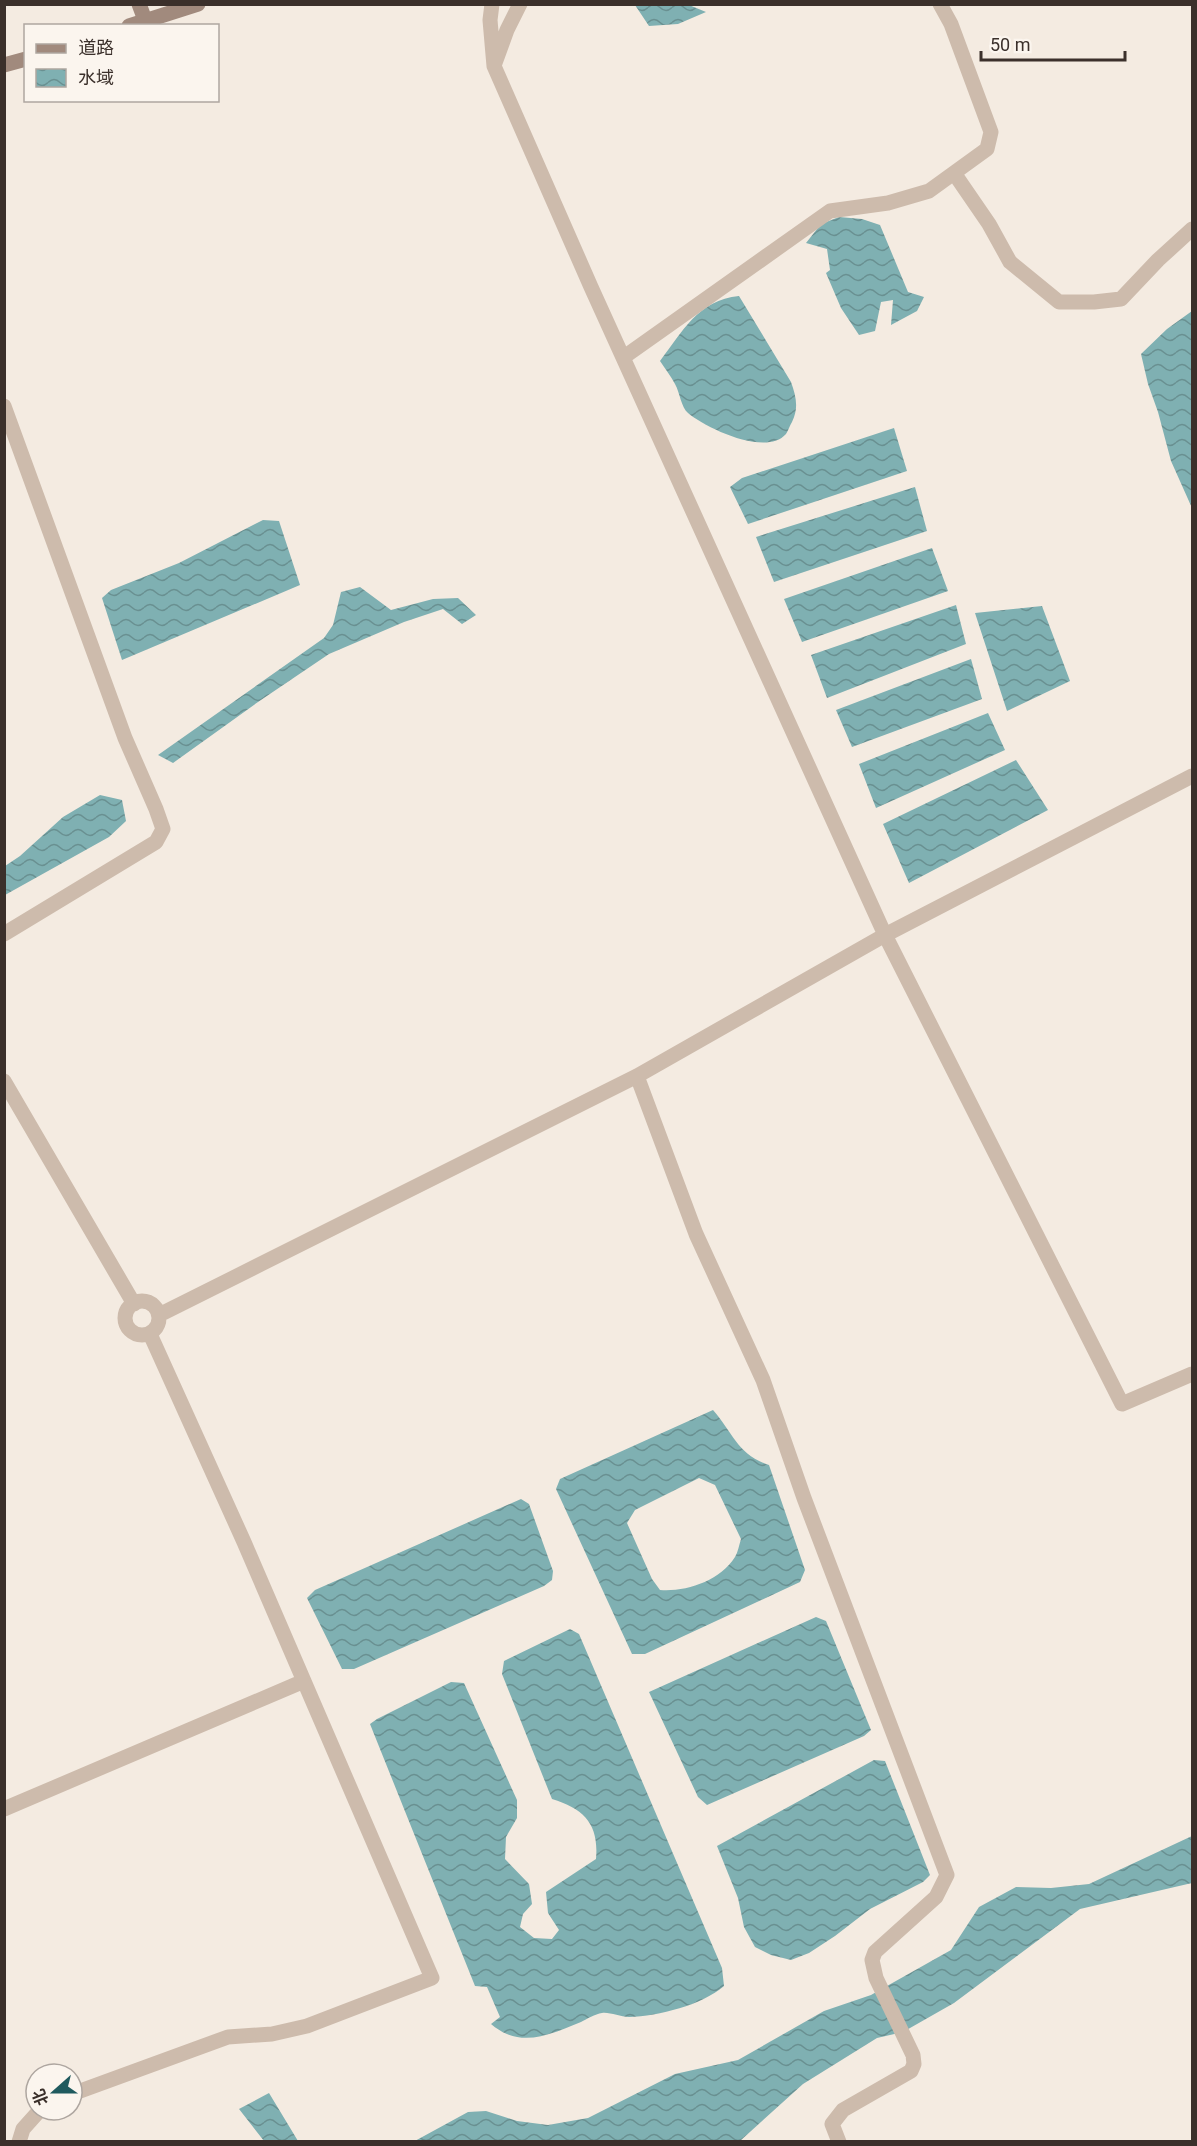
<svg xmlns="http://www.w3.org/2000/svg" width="1197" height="2146" viewBox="0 0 1197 2146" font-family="Roboto,'Noto Sans SC',sans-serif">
<defs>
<pattern id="water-waves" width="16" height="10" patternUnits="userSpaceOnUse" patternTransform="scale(1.5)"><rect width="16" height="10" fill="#7fb0b2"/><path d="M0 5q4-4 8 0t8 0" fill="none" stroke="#699091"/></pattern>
</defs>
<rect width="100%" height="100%" fill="#f4ebe1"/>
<!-- water -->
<path fill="url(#water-waves)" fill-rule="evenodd" d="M635,5H689L706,12L678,24L649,26Z
M839,217L862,219L880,225L908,292L924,297L917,311L891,325L893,300L881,302L875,331L859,335L841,308L826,273L830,270L827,249L806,243L821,224Z
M739,296L791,382C796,396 799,408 792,422C790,425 788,431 786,434C766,457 706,428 688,413C681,407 680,393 675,384C671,376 665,369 660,361C683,331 698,300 739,296Z
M1192,311V508L1171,461L1158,412L1148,384L1141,354L1167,329Z
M894,428L907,471L748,524L730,487L742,478Z
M915,487L927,531L774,582L756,537Z
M263,520L279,521L300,585L122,660L102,598L111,590L179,563Z
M932,548L948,591L802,642L784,599Z
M360,587L391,610L433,599L458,598L476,615L462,624L443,609L404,622L329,654L258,702L173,763L158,755L324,638L333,625L341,592Z
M956,605L966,644L827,698L811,655Z
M1042,606L1070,681L1007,711L975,613Z
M971,659L982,699L852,747L836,710Z
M988,713L1005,750L876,808L859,764Z
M1016,760L1048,810L909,883L883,824Z
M100,795L122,800L126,821L109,837L5,895V866L20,856L63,817Z
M713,1410C733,1433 738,1455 769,1465L805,1570L800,1582L645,1654H632L556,1489L560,1479ZM699,1478L715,1485L741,1539C739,1545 738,1552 735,1557C720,1581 686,1592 660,1590L652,1579L627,1523L635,1510Z
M521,1499L529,1504L553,1571L552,1580L544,1586L354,1669H342L307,1598L315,1590Z
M816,1617L826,1621L871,1730L864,1736L707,1805L698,1797L649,1692Z
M570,1629L579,1634L722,1968L724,1986C702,2005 659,2016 629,2017C620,2017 610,2012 602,2013C595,2014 587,2019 581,2022C549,2035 520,2049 491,2024L500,2017L487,1987L475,1986L370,1724L377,1719L451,1682L464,1683L517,1800V1818L506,1837L505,1859L529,1884L532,1904L523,1914L520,1927L534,1938L552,1939L559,1930L548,1913L546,1892L596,1859C599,1825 585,1809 552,1799L502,1674L504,1661Z
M874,1760L885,1761L930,1875L923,1882L870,1909L835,1936L809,1953L791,1960L771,1955L755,1947L744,1927L738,1898L717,1846Z
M1192,1836V1883L1080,1909L954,2003L903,2032L877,2038L803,2084L740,2141L413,2142L468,2112L486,2111L517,2121L548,2125L588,2118L675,2074L738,2060L824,2011L871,1995L951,1950L979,1907L1016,1887L1051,1888L1089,1884Z
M269,2093L298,2141H264L239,2109Z"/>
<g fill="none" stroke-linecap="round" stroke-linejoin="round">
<!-- street -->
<path stroke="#cdbbac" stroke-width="15" d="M492,4L490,20L494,66L591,287L885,935L1122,1404L1192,1374
M495,63L507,30L520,4
M954,173L989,224L1010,262L1059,302H1094L1121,299L1158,260L1192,229
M624,357L830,211L888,203L929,191L987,149L991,132L951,24L940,4
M4,406L125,738L156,809L163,829L156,842L4,934
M637,1076L696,1234L763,1380L804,1498L947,1875L936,1897L875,1952L872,1960L876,1978L913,2055L914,2064L911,2071L843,2110L832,2124L839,2142
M4,1081L134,1304
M125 1318a17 17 0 1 1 34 0a17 17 0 1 1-34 0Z
M159,1315L637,1076L885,935L1192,776
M4,1809L304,1681
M72,2094L228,2037L272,2034L307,2026L432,1978L244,1542L150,1334
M19,2142L23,2129L40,2110"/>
<!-- secondary -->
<path stroke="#a18a7d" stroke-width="15" d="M139,4L145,20
M129,26L198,4
M4,65L26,59"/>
</g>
<!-- border -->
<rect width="1197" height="2146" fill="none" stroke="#3b302b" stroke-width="12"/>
<!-- legend -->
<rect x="24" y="24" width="195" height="78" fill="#fbf5ee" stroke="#aea6a0" stroke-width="1.5"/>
<rect x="36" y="44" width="30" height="9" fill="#a18a7d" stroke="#aea6a0" stroke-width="1.5"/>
<text x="78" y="54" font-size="18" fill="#3b302b">道路</text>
<rect x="36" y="69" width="30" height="18" fill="url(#water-waves)" stroke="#aea6a0" stroke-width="1.5"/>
<text x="78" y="84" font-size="18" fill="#3b302b">水域</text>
<!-- north arrow -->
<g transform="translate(54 2092) rotate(249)"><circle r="28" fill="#fbf5ee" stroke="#aea6a0" stroke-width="1.5"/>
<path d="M0-4.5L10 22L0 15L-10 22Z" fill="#1f5a5e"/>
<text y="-9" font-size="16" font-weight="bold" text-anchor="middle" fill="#3b302b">北</text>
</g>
<!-- scale -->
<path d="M981 51v9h144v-9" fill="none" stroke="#3b302b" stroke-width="3"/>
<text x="990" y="51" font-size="18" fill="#3b302b" stroke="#fbf5ee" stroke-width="4.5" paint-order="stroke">50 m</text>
</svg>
